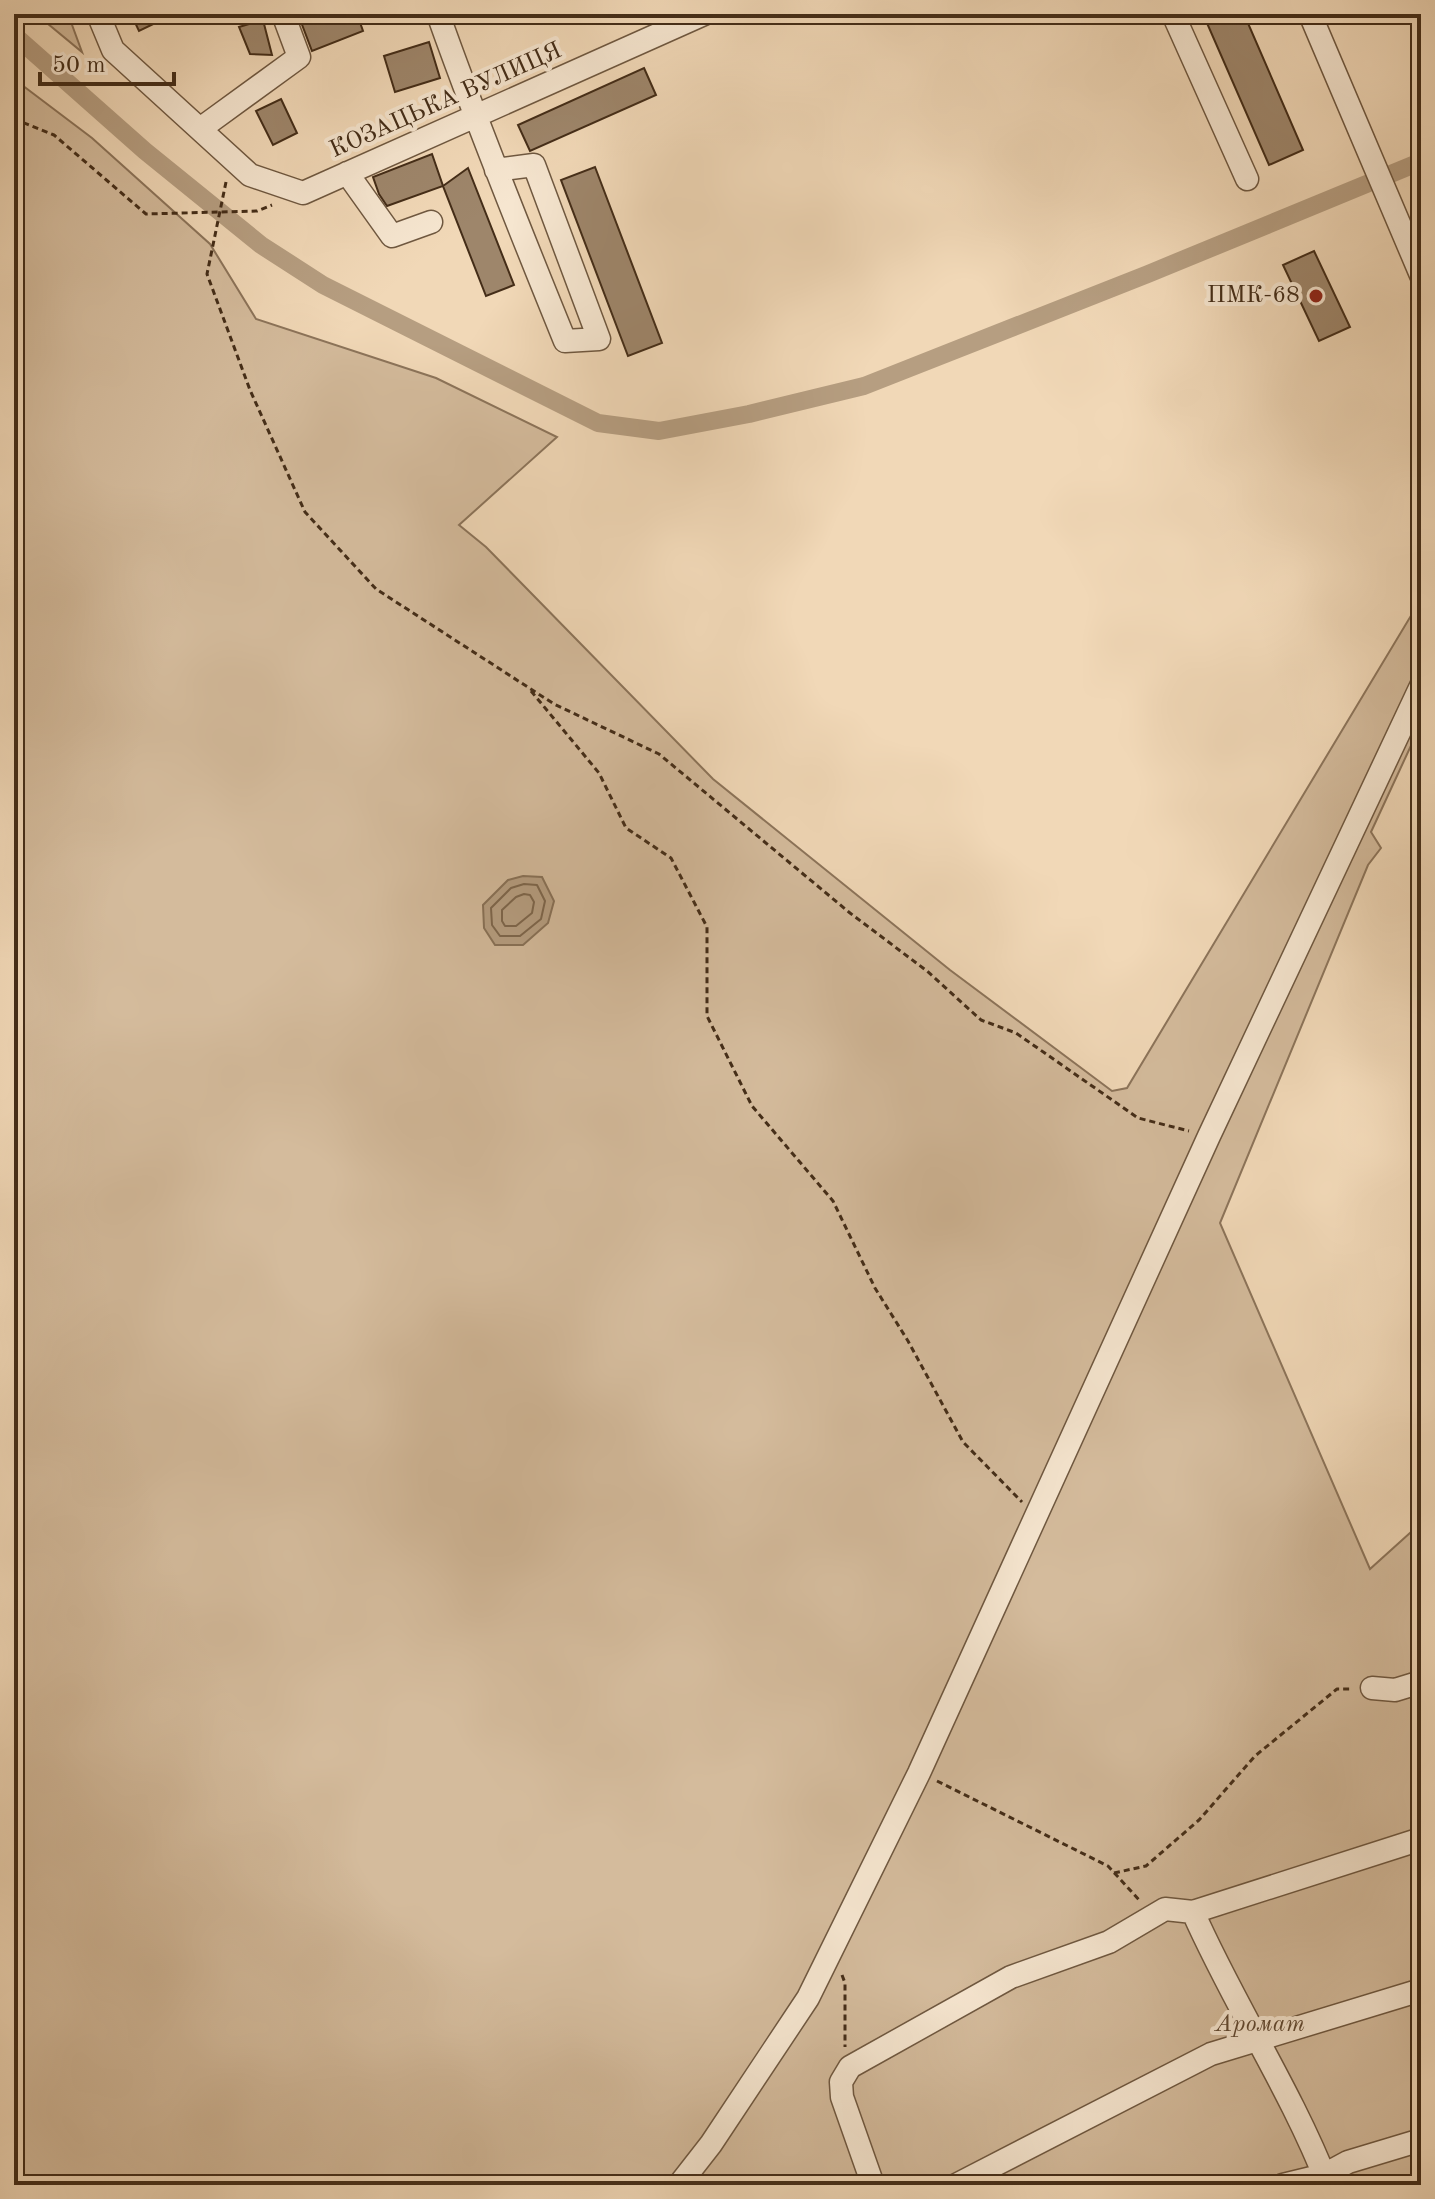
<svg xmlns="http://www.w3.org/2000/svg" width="1435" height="2199" viewBox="0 0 1435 2199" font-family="'Old Standard TT',serif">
<rect width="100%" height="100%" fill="#f1d8b7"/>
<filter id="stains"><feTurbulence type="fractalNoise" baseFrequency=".0025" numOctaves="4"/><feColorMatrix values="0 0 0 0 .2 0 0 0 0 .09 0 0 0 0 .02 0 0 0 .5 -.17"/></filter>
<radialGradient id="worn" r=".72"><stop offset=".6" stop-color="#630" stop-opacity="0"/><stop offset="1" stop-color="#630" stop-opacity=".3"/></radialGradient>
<!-- green -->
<path fill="#d4bb9c" stroke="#8c745a" stroke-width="2" d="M36,14H68L82,52Z
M14,79L92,138L210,244L256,319L436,378L557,437L459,525L486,547L713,779L950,970L1112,1091L1127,1088L1421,599V724L1371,832L1381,848L1368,865L1220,1223L1370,1569L1421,1523V2185H14Z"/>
<!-- water -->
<path fill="#b69e81" stroke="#887157" stroke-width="2" d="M523,876L542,877L554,901L548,923L523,945H495L484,928L483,905L508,880Z"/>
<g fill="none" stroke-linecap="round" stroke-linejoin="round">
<!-- shore -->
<path stroke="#7d664c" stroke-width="2" d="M524,884L537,885L545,901L541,919L520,936H500L492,925L491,908L511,888Z
M524,894L530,895L534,902L532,913L516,926H505L502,921V910L516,897Z"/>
<!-- canal -->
<path stroke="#b69e81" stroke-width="18" d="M14,35L145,151L261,245L323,285L598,423L659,431L749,414L864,386L1148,274L1415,164L1421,158"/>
</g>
<!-- building -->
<path fill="#9e866b" stroke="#442d18" stroke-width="2" d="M131,14H174L139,31Z
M298,14H357L363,31L312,51Z
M1203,14H1244L1303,150L1269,165Z
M263,20L272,55L250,54L239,27Z
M429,42L440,78L395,92L384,56Z
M644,68L656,95L530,151L518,125Z
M281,99L297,133L273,145L256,111Z
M432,154L443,186L387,206L379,194L373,177Z
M595,167L662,343L628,356L561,180Z
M468,168L514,285L486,296L443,186Z
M1314,251L1350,327L1319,341L1283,265Z"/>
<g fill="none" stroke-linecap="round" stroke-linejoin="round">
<defs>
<path id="minor" d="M98,14L113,50L250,175L303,193L704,14
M438,14C477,124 521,233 565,341L599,339L534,165L496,170
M1173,14L1247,179
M1310,14L1421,275
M200,129L299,57L283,14
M347,173L392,236L431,222
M1372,1688L1395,1690L1421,1682
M1193,1912L1421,1839
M679,2185L711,2144L808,1998L919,1773L1209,1136L1421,686
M873,2185L842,2097L841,2082L850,2067L1011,1977L1109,1942L1165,1909L1193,1912C1234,2005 1291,2090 1328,2185
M956,2185L1211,2054L1421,1990
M1283,2185L1324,2175L1348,2162L1421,2140"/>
</defs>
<!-- minor casing -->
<use href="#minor" stroke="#6f5840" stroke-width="25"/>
<!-- path -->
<path stroke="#442d18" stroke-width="3" stroke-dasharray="6 4" stroke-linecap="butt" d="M14,119L54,135L146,214L257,211L272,205
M226,182L207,274L250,390L305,512L376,589L554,704L659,754L850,913L927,971L981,1020L1016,1033L1138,1118L1189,1131
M531,691L599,773L626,828L671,858L707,927V1016L752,1106L833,1201L875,1288L908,1341L963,1442L1022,1502
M937,1781L1108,1866L1141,1902
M1114,1873L1146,1866L1199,1820L1255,1756L1337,1689H1352
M842,1975L845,1983V2047"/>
<!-- minor -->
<use href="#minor" stroke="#f6e6d0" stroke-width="22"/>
</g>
<!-- markers -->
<circle fill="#8f2418" stroke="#f6e6d0" stroke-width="3" cx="1316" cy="296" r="8"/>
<g text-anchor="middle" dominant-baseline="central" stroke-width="8" stroke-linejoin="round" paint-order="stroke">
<!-- street labels -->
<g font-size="24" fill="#442d18" stroke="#f6e6d0">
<text transform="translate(446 101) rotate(-24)">КОЗАЦЬКА ВУЛИЦЯ</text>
</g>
<!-- poi labels -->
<g font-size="24" fill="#442d18" stroke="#f6e6d0" text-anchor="end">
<text x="1300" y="296">ПМК-68</text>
</g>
<!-- park labels -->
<g font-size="24" font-style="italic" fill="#614932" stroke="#f6e6d0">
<text x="1260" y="2025">Аромат</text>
</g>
</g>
<!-- margin -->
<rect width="1435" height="2199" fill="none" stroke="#f1d8b7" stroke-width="48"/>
<rect x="16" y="16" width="1403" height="2167" fill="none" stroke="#442d18" stroke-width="4"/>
<rect x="24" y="24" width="1387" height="2151" fill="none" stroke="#442d18" stroke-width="2"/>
<!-- scale -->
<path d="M40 72v12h134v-12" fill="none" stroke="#442d18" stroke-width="4"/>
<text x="52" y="72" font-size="24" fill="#442d18" stroke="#f6e6d0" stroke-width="6" paint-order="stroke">50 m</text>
<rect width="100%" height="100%" filter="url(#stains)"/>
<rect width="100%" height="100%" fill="url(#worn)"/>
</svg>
